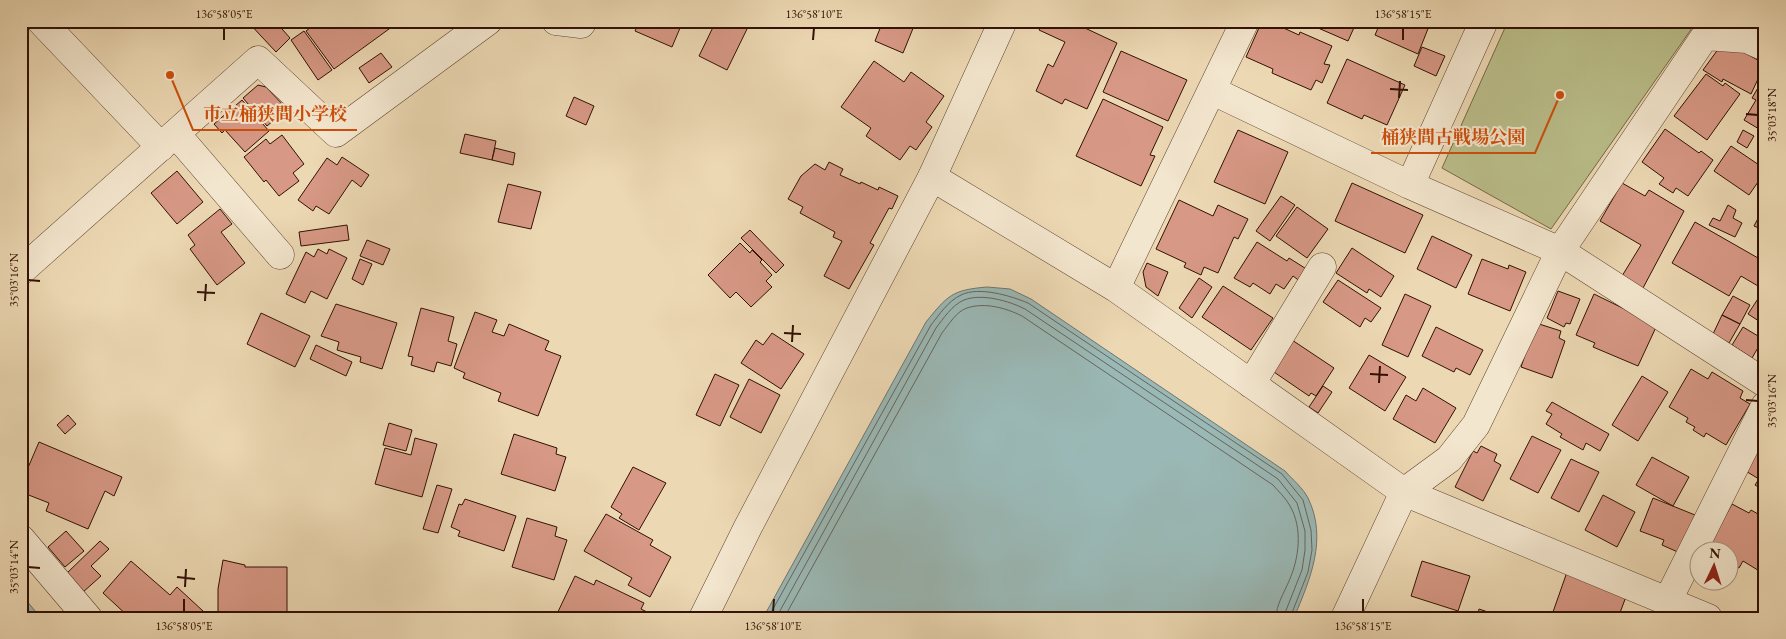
<svg xmlns="http://www.w3.org/2000/svg" width="1786" height="639" viewBox="0 0 1786 639" font-family="'EB Garamond','Noto Serif JP',serif">
<rect width="100%" height="100%" fill="#ecd8b3"/>
<filter id="stains"><feTurbulence type="fractalNoise" baseFrequency=".004" numOctaves="4"/><feColorMatrix values="0 0 0 0 .2 0 0 0 0 .09 0 0 0 0 .02 0 0 0 .5 -.17"/></filter>
<radialGradient id="worn" r=".72"><stop offset=".6" stop-color="#630" stop-opacity="0"/><stop offset="1" stop-color="#630" stop-opacity=".3"/></radialGradient>
<!-- green -->
<path fill="#babe8a" stroke="#766846" d="M1508,21H1697L1551,229L1442,168Z"/>
<!-- water -->
<path fill="#9ab8b5" stroke="#70756e" d="M987,287L1010,289L1031,299L1285,471C1292,479 1303,488 1308,498C1328,539 1310,579 1294,618H763L926,322C948,295 952,290 987,287Z
M21,594L41,618H21Z"/>
<g fill="none" stroke-linecap="round" stroke-linejoin="round">
<!-- shore -->
<path stroke="#66645c" stroke-width="1" d="M768,618L931,325C939,315 948,301 961,295C979,286 1011,296 1028,303L1282,474L1303,500L1311,530L1312,550L1308,572L1290,618
M776,618L936,328C943,319 952,305 964,300C982,293 1009,301 1025,309L1278,479L1297,503L1305,531V550L1302,570L1283,618
M784,618L942,333C949,324 957,311 967,308C985,302 1006,308 1022,316L1273,485C1278,491 1286,498 1290,506C1303,528 1299,559 1289,581C1284,593 1276,605 1276,618"/>
</g>
<!-- building -->
<path fill="#d79885" stroke="#321103" d="M247,21H275L290,38L276,52Z
M319,21H400L334,69L306,31Z
M640,21H683L672,47L635,31Z
M716,21H731L747,29L727,70L699,56Z
M883,21H916L903,53L875,41Z
M1044,21H1070L1117,43L1087,109L1065,99L1062,104L1036,91L1048,64L1053,67L1065,42L1039,30Z
M1262,21H1268L1299,35L1300,32L1332,46L1324,64L1330,65L1322,83L1316,80L1311,90L1272,73L1273,69L1246,57Z
M1302,21H1357L1348,41Z
M1381,21H1431L1418,54L1375,35Z
M304,31L332,70L318,80L291,40Z
M1422,47L1445,56L1436,76L1414,66Z
M1719,48H1736L1765,64L1751,94L1723,79L1722,82L1703,70Z
M1121,51L1187,80L1168,121L1103,92Z
M381,53L392,67L369,83L359,68Z
M1347,59L1405,85L1387,125L1364,115L1362,119L1327,103Z
M874,61L904,82L911,72L944,96L926,122L932,127L916,150L910,146L900,160L866,136L871,128L841,107Z
M1706,74L1723,86L1725,83L1740,94L1707,140L1674,116Z
M1762,81L1765,82L1764,132L1744,120L1756,100L1752,98Z
M258,85L266,87L287,109L267,126L243,98Z
M574,97L594,106L586,125L566,116Z
M1103,99L1163,127L1150,155L1155,156L1141,186L1076,156Z
M242,100L269,131L245,152L225,130L222,133L214,124Z
M1665,129L1699,153L1701,151L1713,160L1688,196L1676,188L1673,193L1659,184L1664,178L1642,162Z
M1238,130L1288,152L1265,204L1214,182Z
M1743,130L1754,136L1747,148L1737,142Z
M465,134L496,141L492,160L460,153Z
M282,135L304,164L293,173L299,181L279,196L266,180L264,182L244,157L266,139L270,144Z
M1731,146L1765,169V172L1749,195L1714,171Z
M495,148L515,153L513,165L492,160Z
M342,157L369,175L361,187L352,180L329,214L316,206L313,211L298,200L327,158L337,165Z
M829,162L843,169L840,175L860,184L861,182L878,190L879,187L898,196L892,209L889,208L870,243L874,245L849,289L824,276L842,241L833,237L835,232L800,213L803,207L788,199L801,176L815,164L825,170Z
M177,171L203,202L177,224L151,193Z
M1352,183L1423,215L1405,253L1335,221Z
M1622,183L1645,196L1649,190L1684,211L1643,288L1622,276L1641,245L1600,221Z
M508,184L541,192L531,229L498,222Z
M1281,196L1295,205L1270,241L1256,231Z
M1179,200L1213,216L1218,205L1248,219L1238,239L1234,237L1218,273L1204,267L1201,275L1184,267L1186,263L1156,249Z
M1728,205L1736,210L1733,218L1742,223L1735,237L1709,225L1713,218L1720,221Z
M1765,205V236L1759,233L1761,229L1754,226Z
M1297,207L1328,229L1307,258L1276,236Z
M220,209L232,224L221,232L245,263L217,285L190,249L195,245L188,235Z
M1695,222L1765,262V274L1758,286L1741,276L1729,296L1672,263Z
M347,225L349,240L301,246L299,232Z
M750,230L784,265L776,273L741,238Z
M1432,236L1472,255L1456,288L1417,269Z
M367,240L390,249L383,265L360,256Z
M1257,242L1287,261L1289,258L1308,270L1301,282L1293,276L1284,289L1276,284L1270,294L1253,283L1250,287L1234,278Z
M740,243L750,253L752,250L762,260L760,262L772,275L766,281L772,287L751,307L736,292L730,298L708,275Z
M1352,248L1394,276L1381,297L1369,289L1367,293L1336,273Z
M318,249L327,254L329,249L347,258L327,299L311,291L305,303L286,294L306,252L314,257Z
M360,259L372,264L363,285L352,279Z
M1482,259L1508,269L1509,265L1526,272L1510,311L1468,294Z
M1147,263L1168,272L1158,296L1146,287L1143,272Z
M1199,278L1212,287L1192,318L1179,308Z
M1338,280L1381,308L1371,322L1365,318L1360,327L1323,302Z
M1223,286L1273,318L1251,350L1202,317Z
M1765,288V325L1748,314Z
M1558,291L1580,299L1570,324L1566,323L1564,327L1547,318Z
M1405,294L1431,306L1408,357L1382,345Z
M1594,294L1657,325L1638,366L1593,347L1595,343L1576,335Z
M1733,296L1750,305L1740,324L1722,315Z
M336,304L397,323L382,369L360,362L361,357L337,350L339,342L321,336Z
M421,308L454,317L448,341L457,344L451,366L437,362L434,372L411,365L413,357L408,356Z
M475,312L497,320L492,332L504,336L509,324L549,341L545,350L561,356L538,416L498,401L501,393L463,378L465,373L454,368Z
M261,313L310,336L295,367L247,344Z
M1722,315L1740,324L1729,343L1713,334Z
M1536,323L1561,331L1559,338L1565,341L1552,378L1521,367Z
M1436,327L1483,350L1470,375L1456,368L1454,372L1422,356Z
M1743,327L1763,339L1752,358L1732,345Z
M772,333L804,354L781,389L741,363L756,340L763,345Z
M1289,338L1334,368L1316,396L1311,393L1309,396L1271,370Z
M316,345L352,362L346,376L310,359Z
M1369,355L1406,377L1385,411L1349,388Z
M1691,369L1708,379L1712,372L1743,391L1740,398L1750,404L1726,445L1706,433L1704,437L1693,430L1695,427L1686,422L1688,418L1669,407Z
M715,374L739,385L720,426L696,415Z
M1642,376L1668,392L1638,441L1612,425Z
M749,379L780,395L761,433L730,417Z
M1323,386L1332,392L1318,413L1309,407Z
M1423,388L1456,408L1435,443L1393,419L1406,395L1416,401Z
M1552,402L1609,434L1600,451L1586,443L1583,450L1560,437L1562,434L1546,424L1552,414L1546,411Z
M68,415L76,424L65,434L57,425Z
M389,423L412,430L406,451L383,445Z
M514,434L557,448L556,454L566,457L555,491L501,474Z
M1532,436L1561,450L1538,493L1510,479Z
M415,438L437,444L422,497L375,484L385,448L411,455Z
M39,442L122,477L114,496L105,491L88,529L46,511L49,503L21,492V484Z
M1481,446L1497,454L1494,461L1501,465L1483,501L1455,487L1473,451L1477,453Z
M1754,453L1765,457V491L1755,485L1759,479L1744,470Z
M1652,457L1689,477L1673,506L1636,485Z
M1571,459L1599,472L1579,512L1551,498Z
M633,467L666,483L639,530L619,518L622,514L611,507Z
M437,485L452,489L438,533L423,529Z
M1603,495L1635,512L1617,547L1585,530Z
M1653,498L1695,515L1680,553L1662,545L1664,540L1640,531Z
M465,499L516,516L504,551L458,536L460,531L451,527L459,504L462,505Z
M1732,504L1749,513L1751,510L1765,518V564L1761,572L1743,561L1739,568L1728,562V552H1720L1709,546Z
M606,514L653,540L650,545L671,557L650,597L628,585L632,578L584,551Z
M527,518L557,527L555,536L567,540L554,580L512,567Z
M66,531L84,551L65,567L48,547Z
M100,541L109,549L91,566L101,576L82,593L65,575Z
M223,560L245,565V567H287V618H218V589Z
M131,561L170,595L177,587L203,611L197,618H130L103,593Z
M1422,561L1470,576L1458,611L1411,596Z
M1567,572L1627,594L1618,618H1570L1553,612Z
M575,576L594,585L596,580L644,603L641,609L659,618H555Z
M1765,579V596L1758,592Z
M1479,609L1488,612L1486,618H1477Z
M1488,612L1505,618H1486Z"/>
<g fill="none" stroke-linecap="round" stroke-linejoin="round">
<defs>
<path id="minor" d="M41,21L161,147
M556,21L581,24L583,21
M1213,91L1410,185L1560,251L1765,383
M176,134L280,255
M932,177L1116,288L1404,492L1708,618
M1410,185L1484,21
M21,271L258,60L336,133L488,21
M1116,288L1245,21
M1251,384L1322,267
M21,539L88,618
M1667,602L1765,406
M1345,618L1404,492L1449,459L1476,425L1560,251L1705,36L1747,39L1765,47"/>
<path id="tertiary" d="M703,618L748,527L932,177L1003,21"/>
</defs>
<!-- minor casing -->
<use href="#minor" stroke="#60432f" stroke-width="29"/>
<!-- tertiary casing -->
<use href="#tertiary" stroke="#60432f" stroke-width="29"/>
<!-- minor -->
<use href="#minor" stroke="#f3e6ce" stroke-width="28"/>
<!-- tertiary -->
<use href="#tertiary" stroke="#f3e6ce" stroke-width="28"/>
</g>
<!-- ticks -->
<path fill="none" stroke="#321103" stroke-width="2" d="M224,40V28M813,40L814,28M1403,40V28M1390,89L1408,90M1399,98L1400,81M1746,114L1758,115M28,280L40,281M197,292L215,293M205,301L206,284M784,333L801,334M792,342L793,325M1370,374L1388,375M1379,383L1380,366M1746,400L1758,401M28,567L40,568M177,577L195,579M185,587L186,569M184,612V599M773,612L774,599M1363,612V599"/>
<!-- callouts -->
<path fill="none" stroke="#cd4e0b" stroke-width="2" d="M170 75L193 130H357M1560 95L1535 153H1371"/>
<g fill="#cd4e0b" stroke="#f3e6ce" stroke-width="2">
<circle cx="170" cy="75" r="5"/>
<circle cx="1560" cy="95" r="5"/>
</g>
<g font-size="18" text-anchor="middle" font-weight="bold" fill="#cd4e0b" stroke="#f3e6ce" stroke-width="4" stroke-linejoin="round" paint-order="stroke">
<text x="275" y="120">市立桶狭間小学校</text>
<text x="1453" y="143">桶狭間古戦場公園</text>
</g>
<!-- margin -->
<rect width="1786" height="639" fill="none" stroke="#ecd8b3" stroke-width="55"/>
<!-- north arrow -->
<g transform="translate(1714 566) rotate(4)"><circle r="24" fill="#f3e6ce" stroke="#a6917d"/>
<path d="M0-4L9 19L0 12L-9 19Z" fill="#8f2418"/>
<text y="-8" font-size="14" font-weight="bold" text-anchor="middle" fill="#321103">N</text>
</g>
<rect x="28" y="28" width="1730" height="584" fill="none" stroke="#321103" stroke-width="2"/>
<g font-size="12" text-anchor="middle" fill="#321103">
<text x="224" y="18">136°58'05"E</text>
<text x="814" y="18">136°58'10"E</text>
<text x="1403" y="18">136°58'15"E</text>
<text transform="translate(1772 115) rotate(-90)" y="4">35°03'18"N</text>
<text transform="translate(14 280) rotate(-90)" y="4">35°03'16"N</text>
<text transform="translate(1772 401) rotate(-90)" y="4">35°03'16"N</text>
<text transform="translate(14 567) rotate(-90)" y="4">35°03'14"N</text>
<text x="184" y="630">136°58'05"E</text>
<text x="773" y="630">136°58'10"E</text>
<text x="1363" y="630">136°58'15"E</text>
</g>
<rect width="100%" height="100%" filter="url(#stains)"/>
<rect width="100%" height="100%" fill="url(#worn)"/>
</svg>
